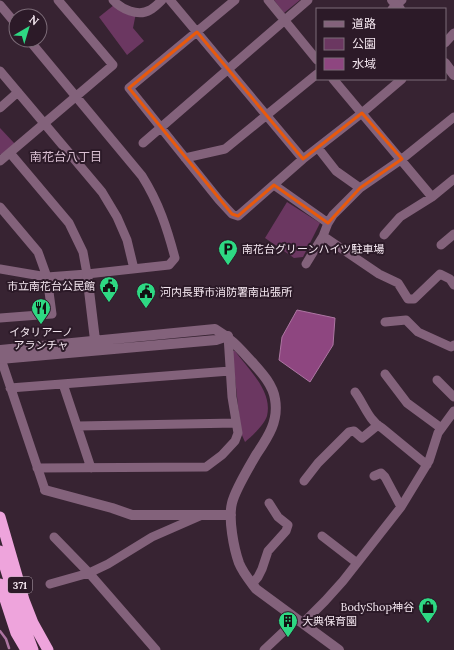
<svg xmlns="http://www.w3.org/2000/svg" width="454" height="650" viewBox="0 0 454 650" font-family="Lora,'Noto Sans JP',serif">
<rect width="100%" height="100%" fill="#372332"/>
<!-- green -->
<path fill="#6b3761" d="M274,0H300L284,13Z
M114,5L136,13L133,28L144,41L127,55L99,17Z
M0,128L15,144L1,155L0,154Z
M287,202L320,223L303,257L294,258L265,238Z
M232,351H235C248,369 273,391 267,416C264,425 252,436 245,442L241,433Z"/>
<!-- water -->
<path fill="#8e4680" stroke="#ad76a2" d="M297,310L335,318L333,345L310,382L279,360L282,337Z"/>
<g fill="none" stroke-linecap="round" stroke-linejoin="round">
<!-- stream -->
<path stroke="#ad76a2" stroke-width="2.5" d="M0,631L6,639L9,648"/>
<!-- minor -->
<path stroke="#83627b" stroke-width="9" d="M113,0C121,9 138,17 150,10C154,8 159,3 162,0
M170,0L303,159
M235,0L129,88L219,200L232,214L238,216L303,159L362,113L402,79
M268,0L317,60
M0,5L16,24
M392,9L402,0
M445,43L454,33
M0,71L102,192L117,217L127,240L134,269
M333,79L432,197
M0,108L18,92
M143,143L308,0
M318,148L336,171L360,188
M10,153L69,223L83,252L87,274
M185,158L225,149L317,74
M0,161L113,65L58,0
M274,185L328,223
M0,207L38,252L47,277L52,314L0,318
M384,235L400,217L432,197L454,179
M323,236L379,274L398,283L408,299H414L440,274L450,279L454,285
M441,245L454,234
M306,264L323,236L328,223L333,215L360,188L402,159L454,117
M0,269L47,277L87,274L169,265L175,258C167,228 159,203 142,176L29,40
M385,322L406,320L418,332L451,347L454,345
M1,359L45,490
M385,374L407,403L441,428
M437,380L454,397
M63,384L91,468
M10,388L230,371
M355,392C364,404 369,421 382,428L427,465
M78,426L236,423
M37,468L206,467L222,455L235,441L238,433L232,397L228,336
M374,476L381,473L385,477L401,507
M304,481L318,463L349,432L354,431L362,438L378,425
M322,536L357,563
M54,537L89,573L156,650
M50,584L89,573L108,564L152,537L200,516
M252,584L258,577L262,569L268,551L286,531L288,525L278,517L269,503
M303,623L325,601L343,581L401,507L429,461L438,433L454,411
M264,650L297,619"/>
<!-- tertiary -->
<path stroke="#83627b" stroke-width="10" d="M392,0L400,9
M445,63L454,75
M87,274L96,348
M0,350L215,329C232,339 240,349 253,363C262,373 273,385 275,399C279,421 268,437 256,455C249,467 235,490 232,503C228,519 234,549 239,563C243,573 250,581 256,589L339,650
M0,359L216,340L228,336
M45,490L112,508L132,515H231"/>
<!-- trunk -->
<path stroke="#eea4dc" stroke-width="11" d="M0,517L24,600L33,623L48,650
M0,551L20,615L33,650
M0,584L16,633L26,650"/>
</g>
<!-- marked area -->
<path fill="none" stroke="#e8590c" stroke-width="3" stroke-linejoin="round" d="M197,32L303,159L362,113L402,159L360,188L328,223L274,185L238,216L232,214L129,88Z"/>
<!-- icons -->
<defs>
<symbol id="parking-pin" viewBox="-11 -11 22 30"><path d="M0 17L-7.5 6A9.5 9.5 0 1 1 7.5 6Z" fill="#2ed883" stroke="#2c1a28"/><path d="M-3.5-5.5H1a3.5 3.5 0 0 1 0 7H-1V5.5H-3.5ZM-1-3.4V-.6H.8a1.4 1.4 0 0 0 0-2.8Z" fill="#111"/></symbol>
<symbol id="civic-pin" viewBox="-11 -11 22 30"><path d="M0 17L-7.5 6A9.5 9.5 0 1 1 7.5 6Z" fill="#2ed883" stroke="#2c1a28"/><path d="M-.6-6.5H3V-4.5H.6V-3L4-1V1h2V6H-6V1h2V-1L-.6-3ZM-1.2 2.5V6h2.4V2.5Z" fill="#111"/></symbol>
<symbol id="restaurant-pin" viewBox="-11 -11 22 30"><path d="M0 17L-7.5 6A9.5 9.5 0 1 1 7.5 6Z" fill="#2ed883" stroke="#2c1a28"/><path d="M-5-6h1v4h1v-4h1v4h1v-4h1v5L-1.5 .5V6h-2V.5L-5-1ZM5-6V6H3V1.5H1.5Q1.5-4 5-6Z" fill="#111"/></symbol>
<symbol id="shop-pin" viewBox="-11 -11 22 30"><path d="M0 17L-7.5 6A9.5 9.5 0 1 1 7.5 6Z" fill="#2ed883" stroke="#2c1a28"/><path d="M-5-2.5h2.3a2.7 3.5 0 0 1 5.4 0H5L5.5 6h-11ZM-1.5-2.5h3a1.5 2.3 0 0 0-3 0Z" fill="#111"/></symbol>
<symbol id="building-pin" viewBox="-11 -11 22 30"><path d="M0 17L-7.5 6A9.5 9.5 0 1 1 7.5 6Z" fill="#2ed883" stroke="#2c1a28"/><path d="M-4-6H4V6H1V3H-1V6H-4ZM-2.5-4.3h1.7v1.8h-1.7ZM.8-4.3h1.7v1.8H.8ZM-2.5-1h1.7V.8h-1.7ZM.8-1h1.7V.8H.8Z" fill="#111"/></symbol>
</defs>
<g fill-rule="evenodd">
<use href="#parking-pin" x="217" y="238" width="22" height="30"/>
<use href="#civic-pin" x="98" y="275" width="22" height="30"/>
<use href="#civic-pin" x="135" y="281" width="22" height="30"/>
<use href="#restaurant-pin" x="30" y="297" width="22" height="30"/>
<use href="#shop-pin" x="417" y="596" width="22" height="30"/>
<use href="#building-pin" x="277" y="610" width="22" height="30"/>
</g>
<g text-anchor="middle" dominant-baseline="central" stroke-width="4" stroke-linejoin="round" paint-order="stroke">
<!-- shield labels -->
<rect fill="#2c1a28" stroke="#b8aab4" stroke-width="1" x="8" y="577" width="24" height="16" rx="3"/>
<g font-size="10" font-weight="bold" fill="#f4e7f0">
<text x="20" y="585">371</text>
</g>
<!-- poi labels -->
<g font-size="11" fill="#f4e7f0" stroke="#2c1a28" text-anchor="start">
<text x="242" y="249">南花台グリーンハイツ駐車場</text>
<text x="95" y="286" text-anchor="end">市立南花台公民館</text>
<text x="160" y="292">河内長野市消防署南出張所</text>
<text x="41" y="332" text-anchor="middle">イタリアーノ<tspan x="41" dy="13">アランチャ</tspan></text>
<text x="414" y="607" text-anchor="end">BodyShop神谷</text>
<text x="302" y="621">大典保育園</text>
</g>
<!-- neighbourhood labels -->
<g font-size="12" fill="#dac0d3" stroke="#2c1a28">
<text x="66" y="156">南花台八丁目</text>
</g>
</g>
<!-- legend -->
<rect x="316" y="8" width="130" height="72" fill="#2c1a28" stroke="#7c6c78"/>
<rect x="324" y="21" width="20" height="6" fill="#83627b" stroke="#7c6c78"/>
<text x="352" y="28" font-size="12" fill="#f4e7f0">道路</text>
<rect x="324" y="38" width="20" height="12" fill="#6b3761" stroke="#7c6c78"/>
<text x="352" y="48" font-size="12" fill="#f4e7f0">公園</text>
<rect x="324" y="58" width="20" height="12" fill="#8e4680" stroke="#7c6c78"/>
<text x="352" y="68" font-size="12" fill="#f4e7f0">水域</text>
<!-- north arrow -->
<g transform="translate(28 28) rotate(38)"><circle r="19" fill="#2c1a28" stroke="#7c6c78"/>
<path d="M0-3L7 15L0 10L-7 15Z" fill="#2ed883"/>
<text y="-6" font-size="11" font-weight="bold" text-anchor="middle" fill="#f4e7f0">N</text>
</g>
</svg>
